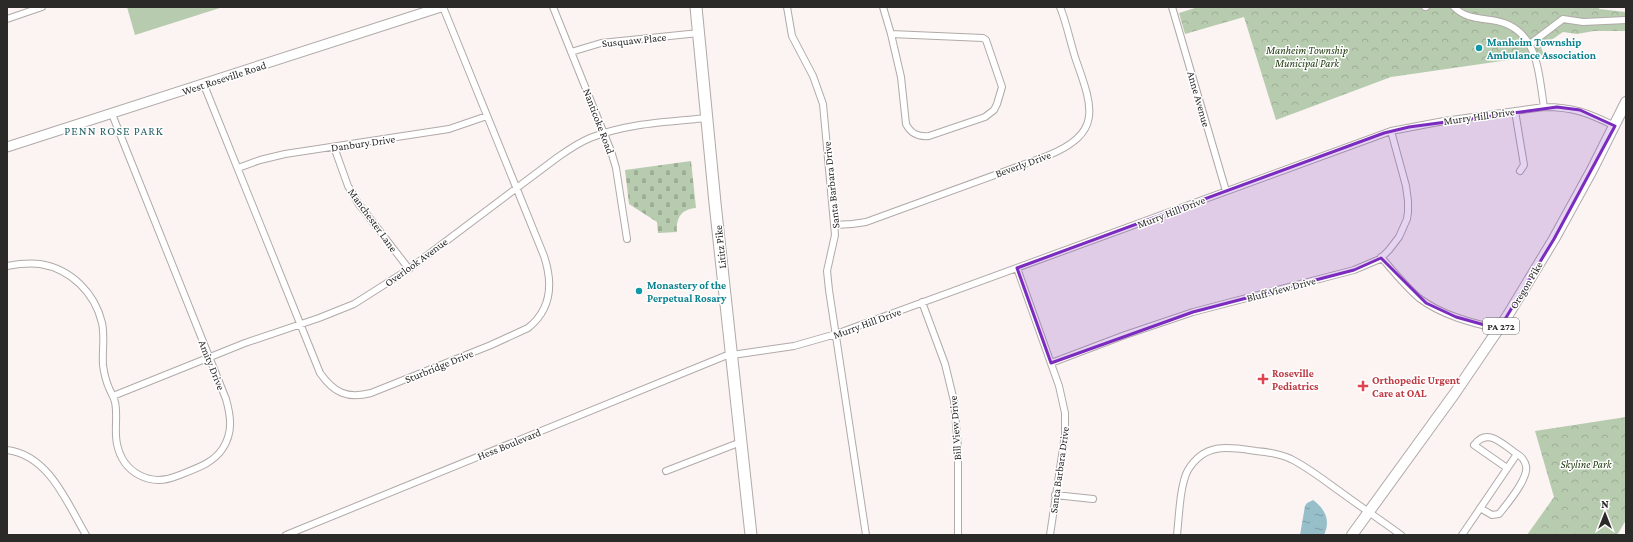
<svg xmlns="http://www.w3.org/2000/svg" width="1633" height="542" viewBox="0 0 1633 542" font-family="'Crimson Pro',serif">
<defs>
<pattern id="cemetery-stones" width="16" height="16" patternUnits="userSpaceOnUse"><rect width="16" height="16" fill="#b7cbae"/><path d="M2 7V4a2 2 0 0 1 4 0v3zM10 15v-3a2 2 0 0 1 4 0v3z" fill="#9eae96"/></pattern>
<pattern id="park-crowns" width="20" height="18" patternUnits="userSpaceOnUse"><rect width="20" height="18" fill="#b7cbae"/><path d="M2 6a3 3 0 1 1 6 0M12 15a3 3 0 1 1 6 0" fill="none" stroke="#9eae96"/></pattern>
<pattern id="water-ripples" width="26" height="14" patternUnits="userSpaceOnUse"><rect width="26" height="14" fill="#97bfca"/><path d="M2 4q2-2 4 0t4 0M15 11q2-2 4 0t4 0" fill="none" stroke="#7b9ba4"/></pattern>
</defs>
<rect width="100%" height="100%" fill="#fbf4f2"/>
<!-- grass -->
<path fill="#b7cbae" d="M127,7H223L135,35Z"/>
<!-- cemetery -->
<path fill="url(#cemetery-stones)" d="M691,161L696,208C681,209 676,218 677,232L658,233L657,222L629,204L625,170Z"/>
<!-- park -->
<path fill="url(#park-crowns)" d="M1198,7H1600L1599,9L1626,12V31H1594L1577,34L1563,32L1541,47L1544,55L1391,77L1276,120L1244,17L1185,34L1179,13Z
M1626,417V520L1617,535H1527L1554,497L1535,431Z"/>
<!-- water -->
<path fill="url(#water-ripples)" d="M1313,500C1325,509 1331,520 1324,535H1300L1305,506L1307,503Z"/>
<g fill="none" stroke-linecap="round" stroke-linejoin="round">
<defs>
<path id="street" d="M553,7L611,151L616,168L627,239
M787,7L792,36L813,76L823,104L835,235L827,271L829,290L866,535
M883,7L891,34
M1172,7L1226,191
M1425,7H1426
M1454,7C1465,18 1477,18 1491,20C1538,26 1538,70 1544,107
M7,19L42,7
M891,34L983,38L986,40L1002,87L997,104L994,110L985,117L929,136C918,137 911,134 906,124L901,77Z
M1530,44L1563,19L1583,22L1626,20
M571,52L601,43L699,33
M204,85L320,373C334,393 347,399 371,393L491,345L528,328C552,309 553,283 544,256L443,7
M1515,111L1524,165L1520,171
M334,147L348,186L358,203L409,269
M238,168L260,160L285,154L449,129L487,116
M834,225L852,224L866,222L1047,156C1103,133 1093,108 1076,60C1070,42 1067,24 1060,7
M1381,257C1393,271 1405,286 1419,298C1441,315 1472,323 1499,329
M7,266C18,264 29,263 40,264C71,269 95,293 102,323C105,337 102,351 103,365C104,373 106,381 109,388C111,393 114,397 115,402C118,416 114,430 117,444C123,473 150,487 177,476C194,469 213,464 223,448C233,432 231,417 226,399L112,114
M1017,268L1059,386L1065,413V435L1050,535
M922,302L945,364L954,401L958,448V535
M1051,363L1125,335L1193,312L1354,270L1380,259L1389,250L1399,237L1407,219L1408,212V201L1406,186L1391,131
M113,396L245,343L319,318L354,304L409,269L558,157C568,150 578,143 590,138C627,123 668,122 707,118
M7,450C49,455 67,503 86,535
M666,471L741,442
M1055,495L1093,499
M1480,508L1492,515L1499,514C1507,504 1529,478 1526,466C1525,461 1521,456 1517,454
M286,535L725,356L794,346L836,334L1391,131L1444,121L1544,107C1574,107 1588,113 1615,126
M1177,535C1179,517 1180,484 1188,470C1205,442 1229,447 1256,451C1268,452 1280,454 1291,459C1309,468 1325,481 1342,493C1361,507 1382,521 1401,535
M1462,535L1517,454C1502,444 1488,427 1474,445L1507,468"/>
<path id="secondary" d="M7,147L441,7"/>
<path id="primary" d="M1352,535L1455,393L1508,315L1554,239L1592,170L1626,102"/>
<path id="highway" d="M696,7L715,203L751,535"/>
</defs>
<!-- street casing -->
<use href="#street" stroke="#b0aaa8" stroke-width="8"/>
<!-- secondary casing -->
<use href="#secondary" stroke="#b0aaa8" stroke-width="11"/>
<!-- primary casing -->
<use href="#primary" stroke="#b0aaa8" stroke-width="12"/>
<!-- highway casing -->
<use href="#highway" stroke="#b0aaa8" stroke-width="13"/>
<!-- street -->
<use href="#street" stroke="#fff" stroke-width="6"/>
<!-- secondary -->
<use href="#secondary" stroke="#fff" stroke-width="9"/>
<!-- primary -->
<use href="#primary" stroke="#fff" stroke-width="10"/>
<!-- highway -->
<use href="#highway" stroke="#fff" stroke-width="11"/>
</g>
<!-- marked area -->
<path fill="#7b2cbf" fill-opacity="0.2" stroke="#7b2cbf" stroke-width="3" stroke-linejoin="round" d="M1557,107L1580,110L1615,126L1554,239L1499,329L1456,317L1426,303L1381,258L1354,270L1193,312L1051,363L1017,268L1384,133L1409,127Z"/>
<!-- markers -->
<g fill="#0f9aa8" stroke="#fff" stroke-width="1.5">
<circle cx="1479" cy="48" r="4"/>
<circle cx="639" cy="291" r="4"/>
</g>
<g fill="#e0444e" stroke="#fff" stroke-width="1.5">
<path d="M1261 373h4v4h4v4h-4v4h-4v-4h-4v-4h4z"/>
<path d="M1361 380h4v4h4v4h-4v4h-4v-4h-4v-4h4z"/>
</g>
<g text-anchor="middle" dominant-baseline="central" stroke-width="3" stroke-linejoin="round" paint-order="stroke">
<!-- shield labels -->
<rect fill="#fff" stroke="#6b6969" stroke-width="1" x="1483" y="318" width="36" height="16" rx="3"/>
<g font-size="10" font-weight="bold" fill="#2c2929">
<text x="1501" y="326">PA 272</text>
</g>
<!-- street labels -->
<g font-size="11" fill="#2c2929" stroke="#fff">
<text transform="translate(634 40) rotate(-6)">Susquaw Place</text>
<text transform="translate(224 78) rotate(-18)">West Roseville Road</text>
<text transform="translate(1199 99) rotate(74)">Anne Avenue</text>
<text transform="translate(1479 116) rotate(-8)">Murry Hill Drive</text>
<text transform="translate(599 121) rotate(69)">Nanticoke Road</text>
<text transform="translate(363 143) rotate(-8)">Danbury Drive</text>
<text transform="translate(1023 164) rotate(-20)">Beverly Drive</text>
<text transform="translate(831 185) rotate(-96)">Santa Barbara Drive</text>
<text transform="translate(1171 212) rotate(-21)">Murry Hill Drive</text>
<text transform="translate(373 220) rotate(54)">Manchester Lane</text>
<text transform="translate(720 247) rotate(-96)">Lititz Pike</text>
<text transform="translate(416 262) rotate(-36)">Overlook Avenue</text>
<text transform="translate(1526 285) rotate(-59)">Oregon Pike</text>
<text transform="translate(1281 289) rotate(-15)">Bluff View Drive</text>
<text transform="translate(867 323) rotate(-20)">Murry Hill Drive</text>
<text transform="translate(212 365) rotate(68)">Amity Drive</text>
<text transform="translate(439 366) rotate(-22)">Sturbridge Drive</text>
<text transform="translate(955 428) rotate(-94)">Bill View Drive</text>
<text transform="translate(509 444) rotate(-22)">Hess Boulevard</text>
<text transform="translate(1059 470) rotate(-82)">Santa Barbara Drive</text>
</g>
<!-- culture labels -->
<g font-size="11" font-weight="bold" fill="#0d838f" stroke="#fff" text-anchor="start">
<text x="1487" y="42">Manheim Township<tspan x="1487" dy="13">Ambulance Association</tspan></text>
<text x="647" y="285">Monastery of the<tspan x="647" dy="13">Perpetual Rosary</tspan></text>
</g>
<!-- park labels -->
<g font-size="11" font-style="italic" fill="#1a3508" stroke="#fff">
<text x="1307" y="50">Manheim Township<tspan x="1307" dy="13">Municipal Park</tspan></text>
<text x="1586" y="464">Skyline Park</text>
</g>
<!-- health labels -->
<g font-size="11" font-weight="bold" fill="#be3a42" stroke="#fff" text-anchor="start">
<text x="1272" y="373">Roseville<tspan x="1272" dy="13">Pediatrics</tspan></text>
<text x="1372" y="380">Orthopedic Urgent<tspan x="1372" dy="13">Care at OAL</tspan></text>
</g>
<!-- neighbourhood labels -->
<g font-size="12" letter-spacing="1" fill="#286267" stroke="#fff">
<text x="114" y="131">PENN ROSE PARK</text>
</g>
</g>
<!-- border -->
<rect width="1633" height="542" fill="none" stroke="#2c2929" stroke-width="16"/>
<!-- north arrow -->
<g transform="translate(1605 514)" stroke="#ffffff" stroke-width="3" paint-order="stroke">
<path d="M0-3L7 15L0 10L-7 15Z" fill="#2c2929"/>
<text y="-6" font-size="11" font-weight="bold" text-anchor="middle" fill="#2c2929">N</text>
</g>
</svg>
